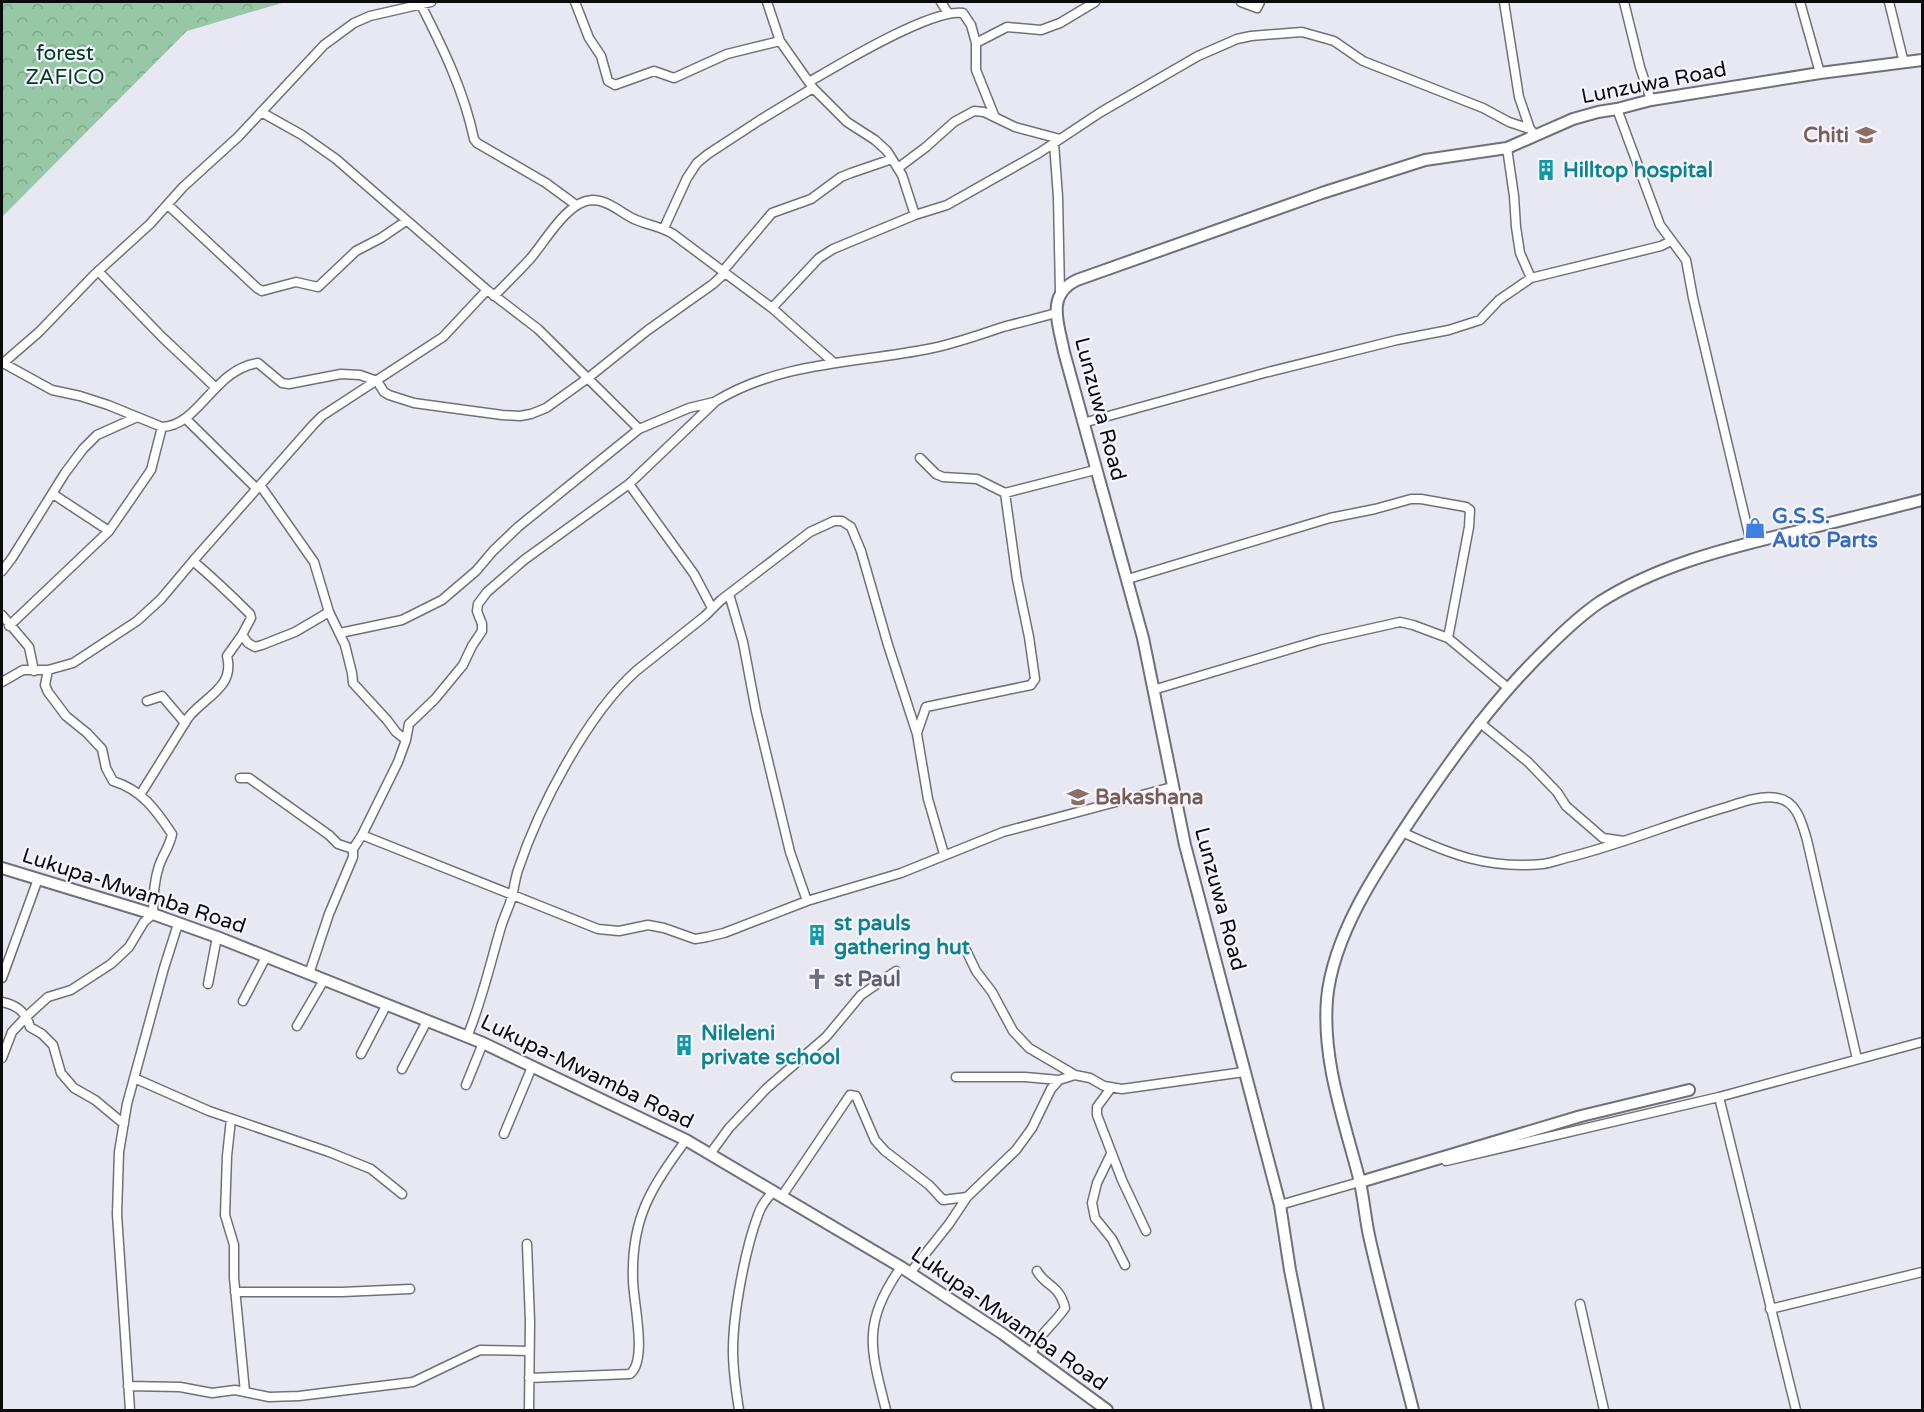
<svg xmlns="http://www.w3.org/2000/svg" width="1924" height="1412" viewBox="0 0 1924 1412" font-family="'Varela Round',sans-serif">
<defs>
<pattern id="forest-crowns" width="20" height="18" patternUnits="userSpaceOnUse" patternTransform="scale(1.5)"><rect width="20" height="18" fill="#97c8a5"/><path d="M2 6a3 3 0 1 1 6 0M12 15a3 3 0 1 1 6 0" fill="none" stroke="#81aa8d"/></pattern>
</defs>
<rect width="100%" height="100%" fill="#e8e8f3"/>
<!-- forest -->
<path fill="url(#forest-crowns)" d="M2,2H285L187,31L2,217Z"/>
<g fill="none" stroke-linecap="round" stroke-linejoin="round">
<defs>
<path id="minor" d="M575,2L589,38L601,56L608,81L615,85L654,71L674,78L727,54L780,41
M767,2L780,41L813,88L847,122L875,140L887,151L902,175L915,215
M941,2L948,13
M1241,2L1257,8L1260,2
M1504,2L1519,97L1530,129L1532,131
M1624,2L1640,67L1651,100
M1800,2L1820,73
M1889,2L1904,63
M421,5C443,48 464,91 474,139L477,143L546,183L576,205
M976,43L1007,27L1041,30L1060,23L1095,2
M809,82C838,65 932,8 963,13L971,25L976,43V70L994,115
M1617,109L1660,225L1686,260L1693,298L1751,543
M261,112L302,135L336,159L487,290L538,329L639,429
M1054,143L1058,197L1060,292
M1507,148L1514,196L1516,227L1520,253L1531,278
M898,168L926,147L954,122L974,111L984,112L1015,127L1060,139
M168,205L257,288L262,291L296,282L318,287L356,251L381,238L406,221
M664,228L687,178L697,163L708,154L760,120L813,88
M98,271L162,337L215,387
M723,271L772,213L811,199L841,177L851,173L892,159
M494,296C506,284 518,272 530,259C545,242 567,201 592,200C608,200 620,212 634,219C647,225 660,226 673,234L772,308L833,362
M772,308L819,258L833,249L915,215L947,205L1039,153L1101,112L1198,56L1237,39L1251,36L1302,32L1334,41L1363,61L1483,108L1509,122L1530,129
M3,363L52,390L80,396L108,405L162,427C199,426 214,369 258,363L282,383L289,384L341,374L360,375L377,381L384,392L389,395L414,403L502,415L520,416L531,414L546,408L588,378L648,330L713,284L725,273
M2,364L39,332L94,275L150,224L183,187L238,137L324,45L354,23L370,16L431,2
M186,419L257,489
M1083,423L1268,372L1397,340L1449,330L1480,320L1499,300L1531,278L1661,246L1671,241
M920,458L936,474L943,477L977,479L1005,493L1095,470
M629,484L694,574L712,608
M260,485L314,562L329,612L345,645L352,673L353,683L387,720L396,732L406,740
M53,494L109,531
M2,571L12,558L65,473L83,449L97,435L135,418
M1128,579L1330,518L1375,509L1411,499H1421L1466,507L1470,510L1469,527L1448,638
M729,594L743,642L756,711L790,852L807,901
M2,615L29,647L34,671
M9,626L109,531L151,470L162,427
M340,633L402,620L442,600L476,571L493,551L518,527L639,429L689,408L714,402
M242,635L248,643L255,647L262,645L295,632L329,612
M2,682L23,670H48L73,663L137,621L161,599L193,561L313,425L322,416L443,337L487,290
M1153,690L1320,640L1400,622L1413,625L1448,638L1507,687
M147,701L162,696L185,723
M1479,722L1528,762L1557,792L1566,806L1603,838L1624,841
M917,733L926,707L1031,685L1035,679L1029,637L1017,579L1005,493
M240,778H249L329,835L338,844L353,849
M140,795L188,718C205,696 235,688 227,656L242,635L251,618L250,614C231,595 213,578 193,561
M1402,832C1451,855 1488,869 1543,864C1552,863 1561,859 1570,857C1623,844 1674,822 1727,807C1742,802 1761,795 1777,798C1797,801 1802,823 1807,840L1857,1059
M362,835L598,929L619,931L648,925L664,928L695,939L707,937L724,933L807,901L901,873L1003,832L1172,787
M965,948L976,971L992,992L1013,1031L1029,1048L1075,1075
M309,974L329,914L353,857V849L362,835L398,762L406,740L409,724L435,699L463,665L472,646L482,631V624L477,611L478,604L487,592L524,560L629,484L716,401C780,362 857,363 928,349C954,344 978,335 1003,327C1021,322 1039,318 1056,313
M2,978L38,879
M208,984L217,937
M243,1001L266,957
M2,1002C17,1005 26,1012 30,1027L42,1034L53,1045L61,1073L74,1088L95,1100L124,1124
M297,1026L324,980
M467,1037C482,1001 490,964 501,927C504,917 509,907 512,897C514,888 515,879 518,870C539,807 587,715 636,671L705,616L721,600L810,532L834,521H842L851,527L861,551L888,645L917,734L928,799L944,854
M361,1054L387,1004
M2,1058L12,1032L27,1016L48,997L71,990L111,964L129,947L144,922L153,914C153,898 154,881 159,866C163,854 170,846 172,834C156,810 142,790 113,781L106,768L102,749L87,733L66,716L48,692L45,685L48,670
M402,1069L427,1021
M956,1077H1025L1059,1080
M134,1078L209,1111L329,1152L371,1169L402,1194
M466,1085L483,1043
M1111,1088L1097,1107V1115L1122,1180L1146,1231
M1719,1097L1796,1410
M504,1134L532,1067
M710,1154L729,1128L767,1088L826,1037L861,995L896,971
M1111,1154L1097,1183L1092,1203L1095,1218L1112,1239L1125,1265
M1446,1161L1719,1097L1922,1042
M782,1196L850,1095L856,1096L875,1140L885,1151L929,1185L943,1200L967,1197L1016,1150L1032,1128L1051,1089L1059,1080L1075,1075L1090,1078L1104,1086L1122,1089L1244,1072
M1280,1205L1363,1181
M527,1244L530,1321L529,1410
M910,1273L949,1224L967,1197
M235,1292H342L410,1289
M1580,1304L1604,1410
M1770,1309L1922,1272
M1031,1355C1039,1333 1052,1327 1065,1308C1059,1284 1046,1287 1037,1271
M529,1378L630,1374C648,1360 633,1301 633,1280C631,1218 651,1188 686,1140
M128,1386L180,1387L212,1393L235,1390L245,1392L234,1278V1245L225,1215L227,1156L231,1119
M245,1392L269,1397L299,1396L413,1382L480,1350L529,1351
M130,1410L117,1214L119,1152L127,1104L164,968L178,924
M739,1410C736,1391 733,1371 733,1351C733,1313 745,1250 758,1215C761,1206 766,1199 773,1192
M886,1410C870,1347 862,1324 901,1267"/>
<path id="tertiary" d="M2,868L153,914L217,937L483,1043L686,1140L901,1267L1003,1334L1107,1410
M1360,1182L1581,1116L1689,1090
M1318,1410L1290,1270L1280,1205L1185,845L1143,638L1064,352C1059,325 1045,295 1077,280L1322,193L1425,160L1507,148L1573,119L1598,112L1617,109L1651,100L1820,73L1922,60
M1413,1410C1399,1354 1383,1297 1370,1240C1365,1219 1364,1198 1359,1178C1344,1120 1322,1061 1327,999C1333,934 1379,867 1415,813C1455,754 1496,697 1548,647C1564,631 1581,615 1600,602C1655,567 1720,550 1782,535C1829,523 1876,512 1922,500"/>
</defs>
<!-- minor casing -->
<use href="#minor" stroke="#70707a" stroke-width="11"/>
<!-- tertiary casing -->
<use href="#tertiary" stroke="#70707a" stroke-width="14"/>
<!-- minor -->
<use href="#minor" stroke="#fff" stroke-width="8"/>
<!-- tertiary -->
<use href="#tertiary" stroke="#fff" stroke-width="10"/>
</g>
<!-- icons -->
<defs>
<symbol id="school-bare" viewBox="-9 -9 18 18"><path d="M0-5L7-2L0 1L-7-2ZM-4 1L0 2.5L4 1V4Q0 6-4 4Z" fill="#8d6e63" stroke="#f6f5ff" stroke-width="2.5" paint-order="stroke"/></symbol>
<symbol id="building-bare" viewBox="-9 -9 18 18"><path d="M-4-6H4V6H1V3H-1V6H-4ZM-2.5-4.3h1.7v1.8h-1.7ZM.8-4.3h1.7v1.8H.8ZM-2.5-1h1.7V.8h-1.7ZM.8-1h1.7V.8H.8Z" fill="#0f9aa8" stroke="#f6f5ff" stroke-width="2.5" paint-order="stroke"/></symbol>
<symbol id="shop-bare" viewBox="-9 -9 18 18"><path d="M-5-2.5h2.3a2.7 3.5 0 0 1 5.4 0H5L5.5 6h-11ZM-1.5-2.5h3a1.5 2.3 0 0 0-3 0Z" fill="#3f7fe0" stroke="#f6f5ff" stroke-width="2.5" paint-order="stroke"/></symbol>
<symbol id="church-bare" viewBox="-9 -9 18 18"><path d="M-1.2-6h2.4v3.5h3.3v2.4h-3.3V6h-2.4V-.1h-3.3v-2.4h3.3Z" fill="#6b7280" stroke="#f6f5ff" stroke-width="2.5" paint-order="stroke"/></symbol>
</defs>
<g fill-rule="evenodd">
<use href="#school-bare" x="1851" y="120" width="30" height="30"/>
<use href="#building-bare" x="1531" y="155" width="30" height="30"/>
<use href="#shop-bare" x="1740" y="513" width="30" height="30"/>
<use href="#school-bare" x="1063" y="782" width="30" height="30"/>
<use href="#building-bare" x="802" y="920" width="30" height="30"/>
<use href="#church-bare" x="802" y="964" width="30" height="30"/>
<use href="#building-bare" x="669" y="1030" width="30" height="30"/>
</g>
<g text-anchor="middle" dominant-baseline="central" stroke-width="4.5" stroke-linejoin="round" paint-order="stroke">
<!-- park labels -->
<g font-size="21" fill="#003c1c" stroke="#f6f5ff">
<text x="65" y="53">forest<tspan x="65" dy="24">ZAFICO</tspan></text>
</g>
<!-- street labels -->
<g font-size="21" fill="#0b0b0e" stroke="#f6f5ff">
<text transform="translate(1654 83) rotate(-11)">Lunzuwa Road</text>
<text transform="translate(1100 409) rotate(75)">Lunzuwa Road</text>
<text transform="translate(134 891) rotate(18)">Lukupa-Mwamba Road</text>
<text transform="translate(1220 899) rotate(75)">Lunzuwa Road</text>
<text transform="translate(587 1072) rotate(26)">Lukupa-Mwamba Road</text>
<text transform="translate(1009 1319) rotate(35)">Lukupa-Mwamba Road</text>
</g>
<!-- education labels -->
<g font-size="21" font-weight="bold" fill="#785e54" stroke="#f6f5ff" text-anchor="end">
<text x="1849" y="135">Chiti</text>
<text x="1095" y="797" text-anchor="start">Bakashana</text>
</g>
<!-- culture labels -->
<g font-size="21" font-weight="bold" fill="#0d838f" stroke="#f6f5ff" text-anchor="start">
<text x="1563" y="170">Hilltop hospital</text>
<text x="834" y="923">st pauls<tspan x="834" dy="24">gathering hut</tspan></text>
<text x="701" y="1033">Nileleni<tspan x="701" dy="24">private school</tspan></text>
</g>
<!-- shop labels -->
<g font-size="21" font-weight="bold" fill="#366cbe" stroke="#f6f5ff" text-anchor="start">
<text x="1772" y="516">G.S.S.<tspan x="1772" dy="24">Auto Parts</tspan></text>
</g>
<!-- worship labels -->
<g font-size="21" font-weight="bold" fill="#5b616d" stroke="#f6f5ff" text-anchor="start">
<text x="834" y="979">st Paul</text>
</g>
</g>
<!-- border -->
<rect width="1924" height="1412" fill="none" stroke="#0b0b0e" stroke-width="6"/>
</svg>
